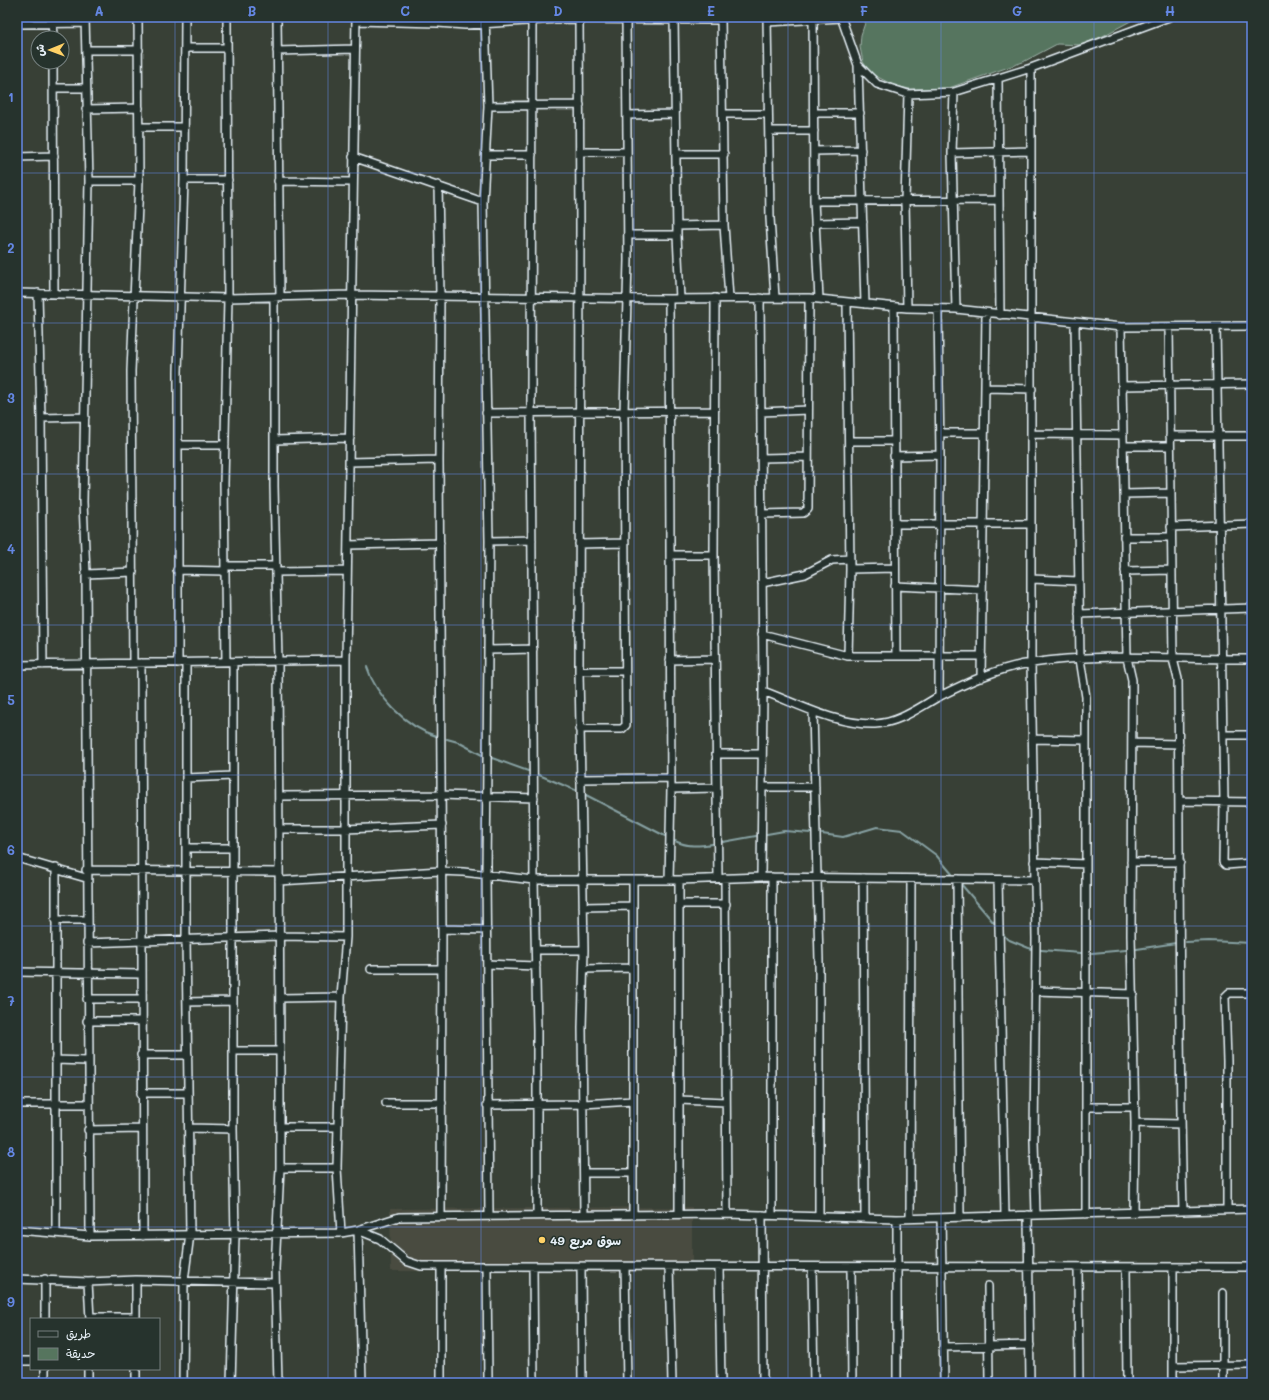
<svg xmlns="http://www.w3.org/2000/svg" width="1269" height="1400" viewBox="0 0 1269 1400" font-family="Mali,'Playpen Sans Arabic',sans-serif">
<rect width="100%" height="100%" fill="#384036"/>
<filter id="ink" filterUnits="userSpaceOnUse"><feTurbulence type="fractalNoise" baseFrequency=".025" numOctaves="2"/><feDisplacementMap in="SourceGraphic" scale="8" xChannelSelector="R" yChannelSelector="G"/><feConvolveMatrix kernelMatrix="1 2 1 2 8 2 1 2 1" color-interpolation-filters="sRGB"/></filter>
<g filter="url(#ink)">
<!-- built -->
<path fill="#484c41" d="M692,1207V1272L391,1271L390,1209Z"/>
<!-- green -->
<path fill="#56755e" stroke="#9fb3ab" d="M867,17H1138L1101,37L1081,45L1057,44L1023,62L946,89H910L895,86L872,74L863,62L860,47L861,35Z"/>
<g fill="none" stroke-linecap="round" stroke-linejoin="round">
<!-- stream -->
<path stroke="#87a1a3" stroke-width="2" d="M367,667C376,696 406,727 436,736
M447,739L458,742L482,755
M492,758L528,771
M539,775L575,790
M586,795L665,836
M767,834L784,831L811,833
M822,834L843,837L877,827L902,830L936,855L952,874
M675,841C687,847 699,846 712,844
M723,842L756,836
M961,884L994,923
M1004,935L1007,939L1031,949
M1186,942L1209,941L1252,943
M1137,949L1176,943
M1041,950L1081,953
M1092,953L1126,950"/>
<defs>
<path id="street" d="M52,17L53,38
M85,17L89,181L83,502L86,574L90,1236
M277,17L280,296
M485,17L488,106
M532,17L531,412L534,880L537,1030V1215
M579,17L580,226L579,671L584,950L582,1028L584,1215
M674,17L677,235L680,299
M721,17L724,225L729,298
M767,17L770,218L775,298
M813,17L814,201L819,299
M841,17L858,65L877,84L908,94L954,92L1031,68L1169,17
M356,21L438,23V17
M767,22L842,18
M438,23L465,25L558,19L721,20
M17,24L85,23
M185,48H227
M86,50H139
M277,51L355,49
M53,62L54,294
M858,65L865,304
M1031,68V663L1036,938L1034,1141L1036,1215
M998,78L1000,315
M54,88H86
M954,92L952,153L956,309
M86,109L139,108
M814,113H860
M723,114H767
M627,115L675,114
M140,127H184
M769,131H814
M814,151L861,150
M580,152H627
M952,153L1031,151
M676,154H724
M486,155H532
M17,157L54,156
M353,157L483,202
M184,180H228
M89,181H139
M278,181L352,182
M438,185L440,295L439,460L442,929L441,1217
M814,201L999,200
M815,223L863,222
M677,226L724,225
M628,235H677
M17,293L228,298L350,295L669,299L809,298L907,308L956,309L1121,327L1252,326
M38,293L41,418L43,665
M274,297V486L278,661L280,1051V1168L275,1269L278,1383
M715,298L714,555L718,878
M760,298L763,691L761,877
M669,299L671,789L669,880
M847,302L850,569L848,656
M894,307L896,656
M907,308L905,201L908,94
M938,309L940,455L939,697
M1075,323L1080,659L1086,697V1214
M1121,327L1127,658L1132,680L1131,935L1135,1123L1134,1212
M1216,327L1224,802L1223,862L1226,865L1252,863
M1169,328L1173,659L1178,679C1180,856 1178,1034 1183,1211
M1122,386L1252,384
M985,388L1032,389
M761,412L808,410
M486,413L714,411
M41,418L85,417
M940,433H984
M1032,434L1123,435
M1170,436H1252
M274,440L350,438
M849,441H894
M178,445H225
M1123,446H1170
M894,456L940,455
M761,458L807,457
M349,462L439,460
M1124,494L1171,493
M762,514L803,513L808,509L809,298
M895,524H1031
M1171,527L1252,524
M1124,537H1171
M489,541L532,540
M579,544L625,543
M348,545L440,543
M670,555H714
M225,566H276
M850,569L895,568
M177,570L225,571
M1125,571L1172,570
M276,572L347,571
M86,574L133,572
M1031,579L1079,581
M762,583L805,574L832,560L850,559
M895,586L982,590
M1079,614L1252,608
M762,634L848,656H982
M488,650L533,649
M670,660L715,659
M226,662L224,483L228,298L227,17
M133,663L131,371L139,181L138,17
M141,663L143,1236
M178,663V372L184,180L185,17
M17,665L346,660
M579,671H625
M981,678L986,313
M763,691C798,704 836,725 875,724C899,723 918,708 938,697C966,683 1000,667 1032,663C1104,652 1179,660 1252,659
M813,711L819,961V1216
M579,729H622L626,725L624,412L628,260L626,17
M1223,735H1252
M1032,739L1086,740
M1132,743L1179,744
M716,754H762
M186,778L233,776
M580,779L671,778
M762,787H815
M671,789L716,788
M279,796L441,795L534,798
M1179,801L1252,802
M279,829H345L442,825
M186,848H233
M17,858L86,878
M1034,862L1086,864
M1131,862H1180
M86,870L279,872
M772,877V1215
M725,878L727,1214
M863,878L865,1218
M957,879L960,1218
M633,880V1214
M998,880L1005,1216
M279,881L440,871L463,872L534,880H679L761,877L1035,880
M680,904H726
M583,907L633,906
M55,920H87
M442,929L487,930
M87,943L279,936L346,937
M536,950H584
M487,964L536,966
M371,969H442
M584,969L633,968
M17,972L140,974
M1035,991L1133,994
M280,998L341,997
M87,999H141
M187,1002L233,1001
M87,1021H141
M233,1051H280
M141,1055H188
M55,1060L88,1061
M141,1093H188
M679,1100L726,1102
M386,1103H442
M17,1104H88
M487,1105L583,1104L633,1101
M1087,1107H1135
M1135,1123L1181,1124
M280,1127H338
M189,1128L233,1129
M88,1130L142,1129
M280,1168H337
M584,1173H633
M1227,1209V1061L1225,997L1229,993H1252
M679,1214V880
M762,1215L763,1383
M1028,1215L1030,1383
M489,1216L486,874L489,541L483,202L488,106L580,105
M910,1218L911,879
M941,1218L944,1383
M897,1219V1383
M17,1230L90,1236L341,1233L358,1230L399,1217L727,1214L897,1219L1252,1209
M56,1232V868
M341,1233L337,1168L341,997L346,937V660L356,17
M441,1266V1383
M487,1266L488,1383
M533,1267L534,1383
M581,1267L582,1383
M625,1267L627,1383
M669,1267L672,1383
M719,1267L721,1383
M812,1267L814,1383
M1078,1267L1079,1383
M1126,1267L1127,1383
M851,1268L852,1383
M17,1279L88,1282L136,1280L275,1283
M88,1282L90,1319
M988,1286L989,1383
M1223,1293V1383
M90,1317H136
M45,1319V1279
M136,1319V1280
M943,1347L1030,1345
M17,1361H31
M1173,1366L1252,1365
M45,1383V1369
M88,1383V1369
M136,1383V1369
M183,1383L184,1281L190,1234L186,939V663
M231,1383L235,1236L233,1129V662
M362,1383L358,1230L380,1239L406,1261L421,1266L1252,1267
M1173,1383V1267"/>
</defs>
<!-- street casing -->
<use href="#street" stroke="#e8f1f8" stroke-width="10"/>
<!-- street -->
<use href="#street" stroke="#26332d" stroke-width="7"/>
</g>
</g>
<!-- grid -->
<path fill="none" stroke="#6487e3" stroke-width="1" stroke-opacity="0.55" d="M175,17V1383M328,17V1383M481,17V1383M634,17V1383M788,17V1383M941,17V1383M1094,17V1383M17,173H1252M17,323H1252M17,474H1252M17,625H1252M17,775H1252M17,926H1252M17,1077H1252M17,1227H1252"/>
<!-- markers -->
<circle fill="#ffd166" stroke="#26332d" stroke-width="1.5" cx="542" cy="1240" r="4"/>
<g text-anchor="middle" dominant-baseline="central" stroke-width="3" stroke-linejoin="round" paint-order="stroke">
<!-- poi labels -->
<g font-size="12" font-weight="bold" fill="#e8f1f8" stroke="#26332d" text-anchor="start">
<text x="550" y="1240">سوق مربع 49</text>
</g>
</g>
<!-- margin -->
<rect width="1269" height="1400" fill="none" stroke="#26332d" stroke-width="44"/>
<!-- legend -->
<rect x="30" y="1318" width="130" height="52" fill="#26332d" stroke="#747f7e"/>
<rect x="38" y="1331" width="20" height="6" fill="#26332d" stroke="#747f7e"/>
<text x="66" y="1338" font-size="12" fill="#e8f1f8">طريق</text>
<rect x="38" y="1348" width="20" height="12" fill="#56755e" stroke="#747f7e"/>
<text x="66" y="1358" font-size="12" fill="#e8f1f8">حديقة</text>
<!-- north arrow -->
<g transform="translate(50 50) rotate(269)"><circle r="19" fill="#26332d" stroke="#747f7e"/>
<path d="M0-3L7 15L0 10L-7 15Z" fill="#ffd166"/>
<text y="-6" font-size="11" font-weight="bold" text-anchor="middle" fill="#e8f1f8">ش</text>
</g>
<rect x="22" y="22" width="1225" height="1356" fill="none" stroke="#6487e3" stroke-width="1.5"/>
<g font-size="13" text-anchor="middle" font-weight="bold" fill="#6487e3">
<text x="99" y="16">A</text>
<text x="252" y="16">B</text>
<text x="405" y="16">C</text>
<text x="558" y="16">D</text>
<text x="711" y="16">E</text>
<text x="864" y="16">F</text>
<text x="1017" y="16">G</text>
<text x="1170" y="16">H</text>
<text x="11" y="102">1</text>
<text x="11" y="253">2</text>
<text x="11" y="403">3</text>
<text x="11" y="554">4</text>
<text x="11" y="705">5</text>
<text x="11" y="855">6</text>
<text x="11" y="1006">7</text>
<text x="11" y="1157">8</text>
<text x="11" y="1307">9</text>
</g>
</svg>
